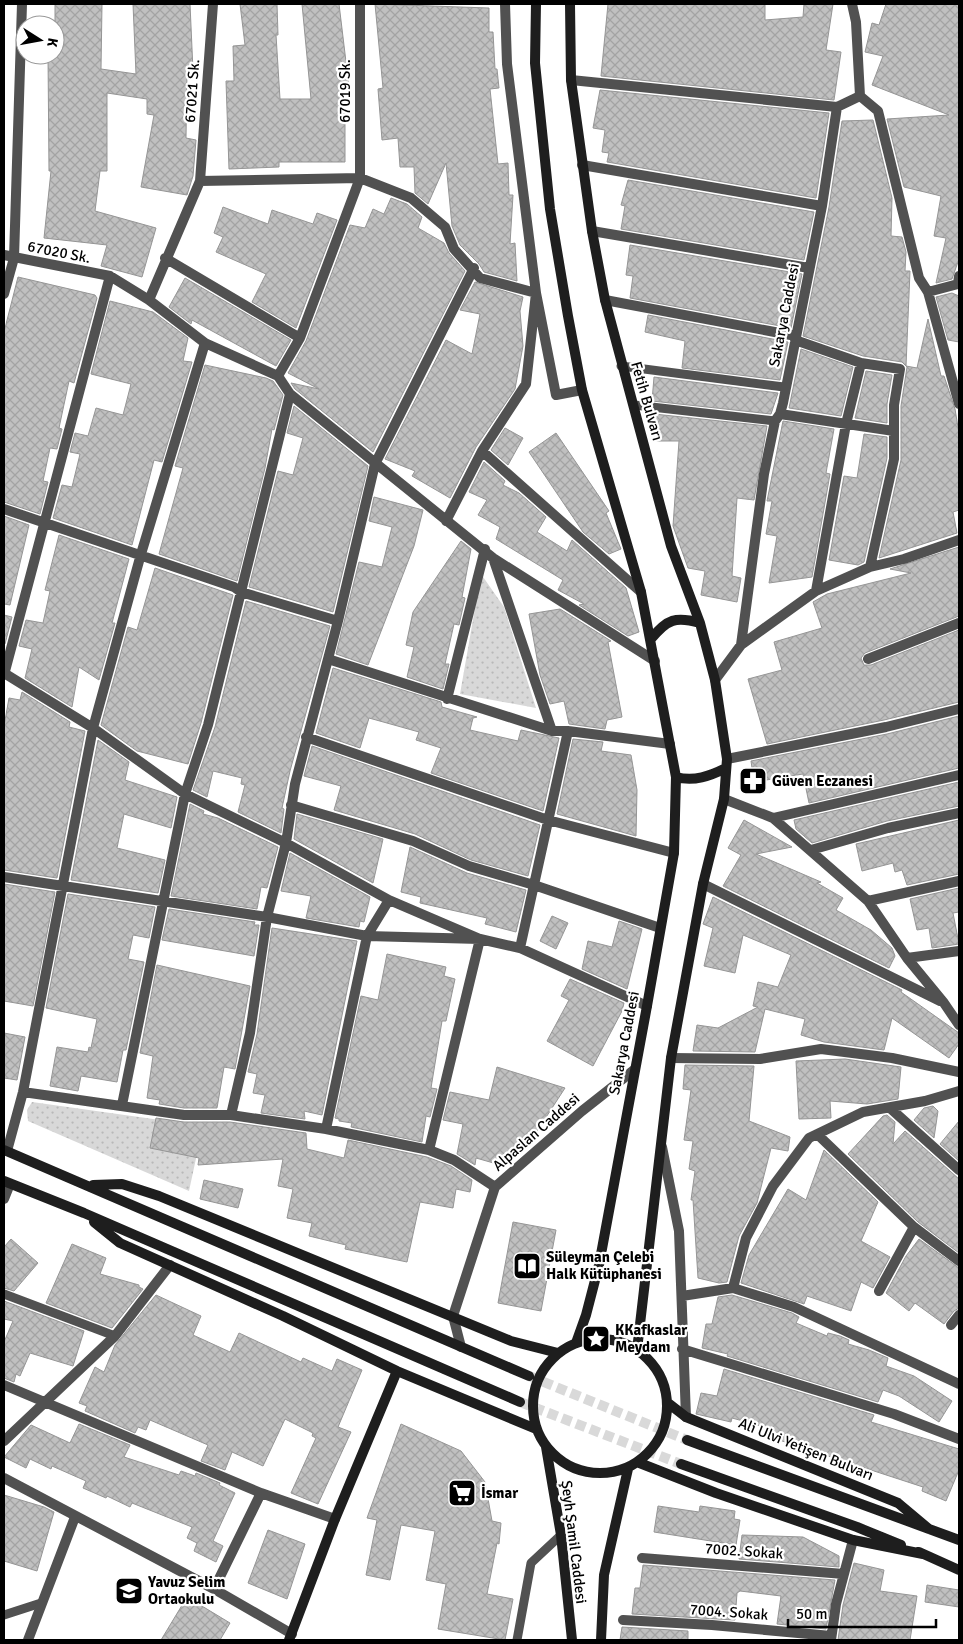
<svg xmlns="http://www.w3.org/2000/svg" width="963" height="1644" viewBox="0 0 963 1644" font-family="Signika,sans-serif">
<defs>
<pattern id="grass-dots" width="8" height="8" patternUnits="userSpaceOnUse" patternTransform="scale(1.25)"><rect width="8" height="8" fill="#d8d8d8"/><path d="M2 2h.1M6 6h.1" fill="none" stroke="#b8b8b8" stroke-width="1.8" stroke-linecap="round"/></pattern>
<pattern id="building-cross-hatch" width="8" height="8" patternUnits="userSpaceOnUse" patternTransform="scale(1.25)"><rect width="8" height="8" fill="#c0c0c0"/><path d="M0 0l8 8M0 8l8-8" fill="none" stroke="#a3a3a3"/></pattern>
</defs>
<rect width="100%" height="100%" fill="#fff"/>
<!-- grass -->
<path fill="url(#grass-dots)" d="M481,574L504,607L536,708L460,694Z
M32,1102L203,1126L189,1191L28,1121L27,1110Z"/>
<!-- building -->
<path fill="url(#building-cross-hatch)" stroke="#959595" d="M55,4H102L101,69L136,74L133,4H190L193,71H187L186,138L196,140L193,176L187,195L141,187L154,115L147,114V99L107,93V171H100L95,211L156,228L142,277L101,266L107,245L44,238L51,171H49L48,55H55Z
M240,4H277L278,35H276L280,99H311L302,4H339L350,95H345V162H279V167L229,169L226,81H234L233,46L245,45Z
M375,4L489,8V32H493L495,69H497L499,88L490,89L498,164L508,163L509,195H513L510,244L515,243L517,281L484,272L479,264L460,245L452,226L446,163L428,204L415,193L414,167H400L398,138L382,140L378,89L383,88Z
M608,4H765V20L803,17L804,4H833L826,50L841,52L834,100L601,76Z
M886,4H959V259L952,279L936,283L946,238L934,236L941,196L904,187L887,119L949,115L872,85L883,56L865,52L872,23L879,25Z
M600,90L829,113L816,198L607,162L609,153L602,152L605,130L593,128Z
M873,120L892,198L891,236L902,237L906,252L905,271H910L906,366L917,368L928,319L941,376H944L955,409L959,433V510L953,512L957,533L879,558L901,460V406L907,367L902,362L863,356L803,336L829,207L842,121Z
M628,180L814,212L804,260L621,229L625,206L621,205Z
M391,198L407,204L422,217L418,228L444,243L449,253L465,271L373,452L295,389L291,383L319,389L288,373L306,341L350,225L365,228L373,209L384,214Z
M223,207L268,224L272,210L313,224L317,213L337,220L296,328L252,302L266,274L216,252L223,237L214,233Z
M630,245L802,274L791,328L630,298L633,276L626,275Z
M18,277L95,295L97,298L74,383L69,381L59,428L62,429L57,449L50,448L43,481L48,482L40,514L4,502V332Z
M185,278L291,340L276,366L192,320L191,324L169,307Z
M475,282L523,297L520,311L523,346L515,389L476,447L450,498L412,476L415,471L385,459L446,340L472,354L480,314L460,310Z
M952,293L959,296V342L948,340L936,297Z
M110,301L153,312L188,338L183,361L192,362L162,462L154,460L132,545L53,518L62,485L72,487L80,454L70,452L75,433L88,436L96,408L123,415L131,384L91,374Z
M648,315L788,342L780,380L682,368L685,341L645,332Z
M801,349L853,367L841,416L789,408Z
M205,365L266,378L273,381L283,395L274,430L272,429L265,468L237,581L159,554L183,468L175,466Z
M866,371L892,375L887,404V423L855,418Z
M654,377L778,393L771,414L652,401Z
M294,406L368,466L333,612L249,587L278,471L293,475L303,438L287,433Z
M654,414L767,426L754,500L737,498L732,576L741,578L737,602L701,595L705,571L688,568L673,526L679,441H655Z
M783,421L834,429L826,473L830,474L812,577L769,583L777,536L766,534L772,501H767Z
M505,428L523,438L508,465L491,450Z
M556,433L609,511L606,513L621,549L609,554L583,532L529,452Z
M864,434L887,437V458L864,562L858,565L829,560L844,476L857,478Z
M484,462L505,481L503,485L519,493L546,517L537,532L567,551L572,540L626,588L639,632L628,636L579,605L584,604L558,590L563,580L496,539L500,527L478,515L487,500L469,492Z
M374,497L423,510L414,546L368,665L336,654L359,562L382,567L392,527L369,521Z
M4,516L29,525L10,605L4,604Z
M59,535L129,559L112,623H115L99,680L79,667L72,707L25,678L32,649L19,646L26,620L43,623L50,591L45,590Z
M461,541L471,549L462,597L465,598L459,625L454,624L445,664H449L443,689L407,677L414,647L406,645L413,612Z
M959,547V616L865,653L861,658L864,665H871L959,630V702L884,720L767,744L748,679L782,670L774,642L822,628L813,602L827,594L911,573L890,569Z
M155,568L233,595L201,723L188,764L137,751L101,725L128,627L137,630Z
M246,601L330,626L290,771L282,808L284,809L281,833L238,812L245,785L241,784L242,778L213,771L207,797L193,790L215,727Z
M560,609L611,641L608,642L622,717L607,720L605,729L569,724L564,701L550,704L540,675L529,614Z
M4,615L12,617L5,644H4Z
M333,668L441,702L442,707L477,717L473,718L470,730L518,741L521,730L559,738L543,811L431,773L441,748L416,740L419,732L369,718L360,748L316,733Z
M22,692L70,722L69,727L85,731L57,878L4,870V726L9,698L20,700Z
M959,716V768L809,803L803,774L754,782L751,761L887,734Z
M573,739L603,742L601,751L631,755L637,790L636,836L557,814Z
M98,740L129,762L125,780L177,797L171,828L124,814L117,848L165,860L158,893L71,880Z
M312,746L540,825L528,876L471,860L415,834L334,810L341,786L304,776Z
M959,782V806L887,821L812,843L796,829L794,820Z
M190,804L204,811L203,814L218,818L278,847L267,888L261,887L257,909L171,896Z
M297,814L383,839L373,883L294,839Z
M744,820L792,847L756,854L821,882L817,883L843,898L836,910L871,930L892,948L895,956L889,968L723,886L741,855L728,848Z
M959,820V874L907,885L902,870L895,872L893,863L862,871L856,844Z
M410,847L467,873L526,890L516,932L485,924L487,918L420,903L421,897L401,892Z
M290,853L370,897L364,922L360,921L359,927L306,918L311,896L281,891Z
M4,884L55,892L33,1006L4,1001Z
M959,888V912L953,913L959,944L932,948L929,928L917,930L910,899Z
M68,894L155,907L149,938L133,935L128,959L144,962L126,1050H123L117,1082L81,1076L78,1091L50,1086L57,1047L88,1052L89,1047L91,1048L97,1019L46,1008Z
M713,897L902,990L901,992L959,1033V1044L949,1058L892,1018L884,1050L824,1042L801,1035L805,1019L765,1009L755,1052L693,1051L697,1025L718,1028L758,1007L753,1006L758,982L778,987L791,955L743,935L735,973L704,966L713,928L703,924Z
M169,909L255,922L254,925H259L254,956L162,940Z
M552,916L568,923L556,949L540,941Z
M619,921L642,929L627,989L582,969L588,941L612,947Z
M272,928L357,941L322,1115L304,1111L305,1119L261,1113L265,1095L253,1093L257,1074L248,1072L257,1034Z
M387,954L446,967L444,976L455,979L446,1021H442L431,1088L437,1089L430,1117L426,1116L422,1142L351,1127L352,1123L339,1121V1119L335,1118L361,996L378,1000Z
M157,965L250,986L235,1069L224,1067L217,1108H184L159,1104L160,1100L147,1098L153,1056L140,1053Z
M570,979L624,1003L622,1011L593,1066L547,1041L569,1000L561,996Z
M4,1033L25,1037L17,1080L4,1078Z
M845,1059L901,1067L898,1099L867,1104L830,1101L831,1118L799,1119L796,1061Z
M685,1065L754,1066L749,1121L790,1137L788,1151L771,1148L757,1203L739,1236L727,1282L719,1283L698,1278L693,1200H691L695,1171L689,1169L693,1141L684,1140L691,1090L683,1089Z
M497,1067L565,1088L530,1142L504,1166L476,1158L475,1165L457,1154L463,1124L443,1120L450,1092L489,1100Z
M933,1106L938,1111L934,1138L914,1120L924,1108Z
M887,1115L895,1122L893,1144L905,1131L959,1179V1253L918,1222L848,1154L883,1116Z
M156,1118L184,1122H230L306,1133L307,1149L344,1158L348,1140L427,1157L451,1166L472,1180L470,1192L456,1189L453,1208L420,1202L407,1262L345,1249L346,1245L309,1236L312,1223L287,1218L293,1189L278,1186L283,1159L198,1165L199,1158L150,1148Z
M959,1121V1161L940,1144Z
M824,1150L878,1202L861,1241L890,1257L873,1288L861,1282L851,1311L807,1296L804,1304L741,1283L749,1255L788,1189L806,1200Z
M204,1180L243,1189L238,1208L200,1199Z
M513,1222L556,1230L541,1311L498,1303Z
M11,1239L38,1263L14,1291L4,1288V1247Z
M919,1239L959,1268V1308L954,1311L944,1324L915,1303L909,1311L886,1293L906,1256Z
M72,1244L106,1258L100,1274L139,1285V1287L143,1289L112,1328L46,1303Z
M156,1295L201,1316L193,1335L230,1352L239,1333L301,1362L303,1358L332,1371L337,1359L362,1370L338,1427L351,1432L318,1504L291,1493L316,1438L312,1436L313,1433L285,1419L263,1466L232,1452L225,1470L201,1461L208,1445L150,1420L146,1430L138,1427L135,1433L85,1411L87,1406L79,1403L95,1367L104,1372L115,1345Z
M732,1295L792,1313L799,1317L796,1323L827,1336L828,1333L840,1336L849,1340L848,1344L869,1350L888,1358L886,1366L914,1376L952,1401L939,1422L899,1396L883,1390L878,1402L727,1356L728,1354L702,1348L706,1324H712L718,1297Z
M4,1301L84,1331L73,1366L30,1353L20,1376L16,1374L14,1382L4,1378V1342L13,1321L4,1319Z
M724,1369L874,1415L871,1422L959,1449V1470L946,1501L922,1491L923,1487L770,1437L772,1429L732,1418L731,1422L696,1414L701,1393L717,1396Z
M79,1424L130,1445L124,1457L179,1475L181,1471L195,1476L196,1473L220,1483L219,1485L235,1493L213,1541L223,1546L216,1562L194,1551L197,1543L187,1538L192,1527L132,1503L130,1507L107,1496L106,1498L83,1488L86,1481L52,1466L51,1469L30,1459L26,1468L4,1457L31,1425L70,1443Z
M401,1424L461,1451L485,1482L492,1521L501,1523L499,1544L497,1543L487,1594L513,1599L505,1640L438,1629L446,1584L426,1580L435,1531L401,1525L390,1580L366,1575L377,1520L367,1518Z
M4,1495L44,1507L54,1512L37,1571L4,1561Z
M658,1506L699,1512L700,1506L735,1511L734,1519L740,1520L736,1545L654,1532Z
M268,1530L305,1544L287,1599L248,1583Z
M742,1535L803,1537L839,1556V1567L739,1559Z
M854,1563L884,1570L880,1591L917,1596L910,1640H838L843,1605Z
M643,1565L835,1580L826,1629L777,1624L781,1596L740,1591L737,1593L735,1620L632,1614L635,1588H640Z
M927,1585L959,1590V1607L925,1602Z
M187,1597L230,1623L220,1640H161Z
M622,1627L688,1631V1640H620Z"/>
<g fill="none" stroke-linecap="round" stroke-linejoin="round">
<!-- secondary-tunnel -->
<path stroke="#d9d9d9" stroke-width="10" stroke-dasharray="10 5" stroke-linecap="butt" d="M529,1376L687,1440
M520,1402L681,1464"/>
<!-- service -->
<path stroke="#515151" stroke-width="9" d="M621,366L784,387
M634,405L775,421
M4,1294L115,1336
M4,1615L41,1603
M517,1640L531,1563L561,1535"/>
<!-- minor -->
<path stroke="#515151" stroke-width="10" d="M852,4L856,22L860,96
M571,80L837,107
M860,96L878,111L919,278L928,292L959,404
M582,165L822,206
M200,181L360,178L411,198L445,227L454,249L480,278L536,293L556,395L582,390
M592,231L809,268
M4,255L110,276L149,300L205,343L278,376L290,394L493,558L655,661
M165,258L300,338
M928,292L958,284L959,276
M4,294L14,258L22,4
M149,300L200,181L213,4
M605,300L796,336
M795,340L861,363L900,369L894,405V459L870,567
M278,376L300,338L360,178V4
M780,414L894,431
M482,451L641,592
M4,509L234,587L241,592L338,621
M446,521L482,451L526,384L536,293L507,64L505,4
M493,558L552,731
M816,591L846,424L861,363
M741,645L764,474L775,421L780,414L783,403L822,206L837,107L860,96
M328,659L552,731H568L670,744
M868,659L959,623
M4,673L93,728L185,794L286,843L389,900L480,939L520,948L647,1006
M4,675L110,276
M715,680L741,645L816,591L870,567L904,559L959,540
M447,699L485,549
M306,737L548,820L674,853
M727,759L886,727L959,709
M724,799L773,818L868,901L907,958L944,1003L959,1025
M291,805L413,841L469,866L534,885L660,928
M773,818L959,775
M811,850L888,828L959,813
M4,877L267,917L367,936L480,939L429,1150
M703,884L940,1001
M868,901L959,881
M520,948L568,731
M907,958L959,951
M671,1058L760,1059L821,1049L892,1058L959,1072
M23,1092L184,1115H231L326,1129L429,1150L454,1160L495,1187
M122,1105L185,794L208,725L290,394
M890,1108L959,1170
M231,1115L250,1033L267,917L286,843L295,784L338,621L375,464L474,268
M326,1129L367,936L389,900
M817,1134L914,1227L959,1261
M662,1147L679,1231L686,1417
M7,1151L23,1092L93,728L141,554L205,343
M4,1199L10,1184
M733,1288L794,1307L959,1384
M879,1291L914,1227
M682,1296L733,1288L746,1238L773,1186L809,1138L863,1112L925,1101L959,1091
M951,1325L959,1315
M461,1347L453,1316L495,1187L582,1111L634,1070
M682,1349L894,1414L959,1439
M4,1385L261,1493L335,1519
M4,1441L115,1336L170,1265
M4,1478L214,1589L292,1634
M642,1558L844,1574
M214,1589L261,1493
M623,1620L712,1625L831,1636
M28,1640L75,1517
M831,1640L836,1604L853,1540"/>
<!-- secondary -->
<path stroke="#1e1e1e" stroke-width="10" d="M536,4L535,63L550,209L568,316L582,390L641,592L676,777L674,853L647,1006L599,1265L586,1315L576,1343
M570,4L571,80L592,231L605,300L671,546L700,623L715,680L727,759L724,799L703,884L671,1058L637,1350
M651,639C667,619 676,616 700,623
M676,777C694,782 710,776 726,768
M4,1150L529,1376
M4,1181L84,1213L520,1402
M93,1185L122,1184L159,1196L511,1341L558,1353
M94,1222L120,1243L283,1316L397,1371L536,1429
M533 1406a67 67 0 1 1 134 0a67 67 0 1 1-134 0Z
M668,1403L686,1417L898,1503L929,1529
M687,1440L959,1540
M546,1447L561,1535L572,1640
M637,1462L716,1493L853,1540L923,1554
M681,1464L857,1527L901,1545
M919,1552L959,1570
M289,1640L335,1519L397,1371
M601,1640L604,1575L628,1469"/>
</g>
<!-- icons -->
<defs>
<symbol id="pharmacy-square" viewBox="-11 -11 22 22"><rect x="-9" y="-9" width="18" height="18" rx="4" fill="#000" stroke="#fff"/><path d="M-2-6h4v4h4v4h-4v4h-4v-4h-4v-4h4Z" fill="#fff"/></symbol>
<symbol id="library-square" viewBox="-11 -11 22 22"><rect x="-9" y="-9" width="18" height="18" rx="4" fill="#000" stroke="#fff"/><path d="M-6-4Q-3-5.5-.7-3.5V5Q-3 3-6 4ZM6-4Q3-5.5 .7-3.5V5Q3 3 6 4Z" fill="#fff"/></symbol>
<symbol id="sight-square" viewBox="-11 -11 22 22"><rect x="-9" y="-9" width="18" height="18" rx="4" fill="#000" stroke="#fff"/><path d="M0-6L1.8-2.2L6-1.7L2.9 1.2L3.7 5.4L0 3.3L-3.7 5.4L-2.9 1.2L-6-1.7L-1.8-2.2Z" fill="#fff"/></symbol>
<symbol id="supermarket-square" viewBox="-11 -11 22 22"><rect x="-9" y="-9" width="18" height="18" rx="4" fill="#000" stroke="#fff"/><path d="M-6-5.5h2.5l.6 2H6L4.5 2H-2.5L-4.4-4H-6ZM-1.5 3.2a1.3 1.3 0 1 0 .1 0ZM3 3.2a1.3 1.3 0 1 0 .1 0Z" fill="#fff"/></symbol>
<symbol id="school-square" viewBox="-11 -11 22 22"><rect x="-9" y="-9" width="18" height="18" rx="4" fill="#000" stroke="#fff"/><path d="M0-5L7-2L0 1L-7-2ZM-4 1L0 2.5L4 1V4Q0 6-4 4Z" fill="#fff"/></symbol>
</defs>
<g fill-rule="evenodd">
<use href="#pharmacy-square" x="737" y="765" width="32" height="32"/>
<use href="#library-square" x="511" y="1250" width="32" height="32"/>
<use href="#sight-square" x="580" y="1323" width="32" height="32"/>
<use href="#supermarket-square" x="446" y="1477" width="32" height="32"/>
<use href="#school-square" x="113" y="1575" width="32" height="32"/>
</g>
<g text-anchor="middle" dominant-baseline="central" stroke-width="4.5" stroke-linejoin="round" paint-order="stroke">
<!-- street labels -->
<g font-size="15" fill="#000" stroke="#fff">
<text transform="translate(192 91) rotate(-86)">67021 Sk.</text>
<text transform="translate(345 91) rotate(-90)">67019 Sk.</text>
<text transform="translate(59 252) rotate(11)">67020 Sk.</text>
<text transform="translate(784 315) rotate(-79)">Sakarya Caddesi</text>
<text transform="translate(647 401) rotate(74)">Fetih Bulvarı</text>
<text transform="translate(624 1043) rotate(-79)">Sakarya Caddesi</text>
<text transform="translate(536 1132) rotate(-41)">Alpaslan Caddesi</text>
<text transform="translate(806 1449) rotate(22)">Ali Ulvi Yetişen Bulvarı</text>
<text transform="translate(574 1542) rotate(83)">Şeyh Şamil Caddesi</text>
<text transform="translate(744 1551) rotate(4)">7002. Sokak</text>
<text transform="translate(729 1612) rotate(4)">7004. Sokak</text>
</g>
<!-- poi labels -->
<g font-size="15" font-weight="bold" fill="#000" stroke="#fff" text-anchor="start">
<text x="772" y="781">Güven Eczanesi</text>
<text x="546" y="1257">Süleyman Çelebi<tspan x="546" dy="17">Halk Kütüphanesi</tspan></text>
<text x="615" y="1330">KKafkaslar<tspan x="615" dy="17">Meydanı</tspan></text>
<text x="481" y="1493">İsmar</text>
<text x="148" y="1582">Yavuz Selim<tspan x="148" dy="17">Ortaokulu</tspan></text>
</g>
</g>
<!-- border -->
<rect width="963" height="1644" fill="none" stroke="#000000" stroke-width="10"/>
<!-- north arrow -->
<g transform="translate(40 40) rotate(101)"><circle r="24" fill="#ffffff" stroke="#999999"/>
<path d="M0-4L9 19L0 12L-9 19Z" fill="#000000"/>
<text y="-8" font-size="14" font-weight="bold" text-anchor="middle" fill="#000000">K</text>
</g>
<!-- scale -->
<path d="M788 1619v8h148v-8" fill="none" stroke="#000000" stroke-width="2.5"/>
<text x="796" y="1619" font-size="15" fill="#000000" stroke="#ffffff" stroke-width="4" paint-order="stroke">50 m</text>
</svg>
